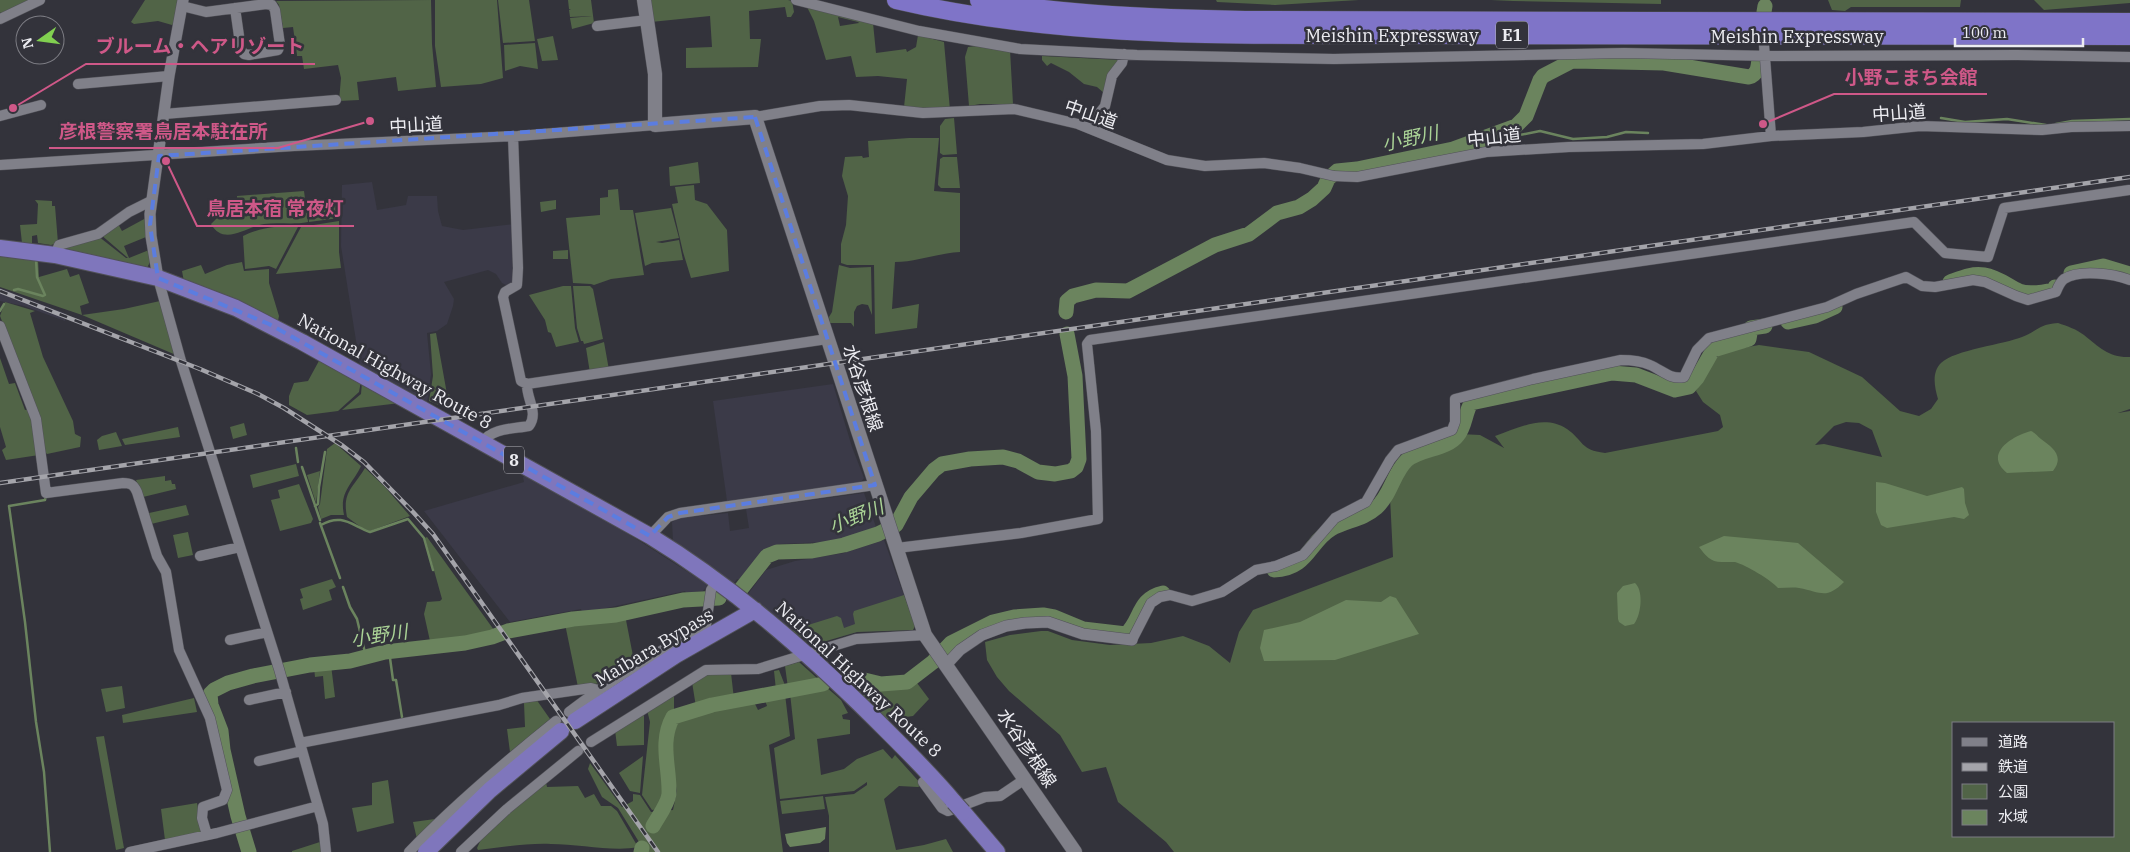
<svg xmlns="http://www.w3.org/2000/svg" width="2130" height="852" viewBox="0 0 2130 852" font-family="'IBM Plex Serif','Noto Sans JP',serif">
<rect width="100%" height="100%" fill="#33333b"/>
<!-- built -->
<path fill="#3b3a48" d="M372,182L377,210L406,205L408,196H437L438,211L442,226L463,230L514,224L516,277L510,287L502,283L496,274L488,270L444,282L454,299L453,306L447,324L437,331L427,333L431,374L427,403L360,366L341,246L342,185Z
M0,288L67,314L65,321L24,306L0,301Z
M833,384L852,447L864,478L860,483L727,501L713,401Z
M528,474L621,529L708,585L703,591L686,593L685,591L602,609L582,612L581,609L510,622L424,511L524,482L523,477Z
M864,493L876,527L855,535L827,542L780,544L769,547L740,580L737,579L734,583L673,540L672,522L680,518L728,513L730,531L749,528L746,509Z
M884,540L915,626L913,630L857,632L816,644L807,642L748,594L766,570L795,561L844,553Z"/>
<!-- green -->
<path fill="#516447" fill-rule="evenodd" d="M0,0H34L2,15L0,12Z
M145,0H179L175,23L172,25L158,21L134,24L131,22Z
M431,0L432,44L436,87L398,91L396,77L357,82L359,100L339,101L341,78L338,65L304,69L302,56H297L293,27L283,28L279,5L276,1Z
M435,0H497L503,78L481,84L441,87L435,46Z
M498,0H529L535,41L503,43Z
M568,0H591L594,23L572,29L570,18L592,16L570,17L569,10L571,9H569Z
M648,0H788L792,1L794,12L791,17H787L785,7L749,11L750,39H761L758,67L686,68V48L712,47L710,16L651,22Z
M1216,0H1359L1275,5L1217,2Z
M1491,0H1661V4L1513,1Z
M1828,0H1961L1960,7H1851L1845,11L1832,10Z
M2034,0H2130V3L2044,10Z
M806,5L873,23L876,53L906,49L907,52L916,47L918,35L944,42L950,110L904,107L907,79L878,76L856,77L851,56L826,60L814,21ZM838,17L858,22L859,23L840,26Z
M553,36L558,60L542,61L537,39Z
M535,43L538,69L520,66L505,71L504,45Z
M976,46L1010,50L1013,104H980L969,106L965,57L968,47Z
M1042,56L1120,60L1104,93L1097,87L1084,84L1069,72L1051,63L1047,66L1042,60Z
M954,118L957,154L943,155L940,153V126L945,119Z
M909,138H939L934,191L960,193V252C938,253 917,262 895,262L892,309L919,304L917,328L875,334L874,265H847L841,263V244L846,225L848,196L842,176L845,157L862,156L863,158L869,157L868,141Z
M943,157H957L960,188H941L938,185C938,176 940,168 940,159Z
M698,162L700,183L670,186L669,167Z
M694,185L695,200L707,204L727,230L729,271L691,278L683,252L672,204L678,203L675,187Z
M618,189L620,210H633L644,275L611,279L594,285L591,284L573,283L566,218L600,215V198L608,197V190Z
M304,191L308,222C293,225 278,222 264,224C247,226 224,247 211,224L222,213L237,215V196Z
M35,200L52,201V206H55L58,243L51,245L38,243L37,235L32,236V243H22L20,225L37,224L38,204Z
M556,200V209L541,212L540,202Z
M339,203V218L309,222L308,206Z
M671,208L679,238L656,242L662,243L679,240L683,260L652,263L645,266L635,213Z
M146,218V237L124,246L129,258L149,250L150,262L147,268L60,248L98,236L126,258H128L100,234L117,222L122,231Z
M339,221V252L341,268L276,274L301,227Z
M299,225L276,269L269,266L245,269L243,236C261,227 279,226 299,225Z
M568,250V259H553V251Z
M0,254L38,259L39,277L67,269L70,277L79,274L89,303L80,306L82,315L124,309L160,301L176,355L82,315L0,287Z
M242,262L244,271L269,269V283L279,316L278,321L184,282L182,271L201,265L205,274L227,265Z
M839,265L850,268L871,267L872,315L868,305L862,304L857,306L854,312V327L851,323H830L829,317L832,312Z
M563,286H571L575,328L579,342L556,347L551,333L548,332L545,320L529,295Z
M573,286H590L593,289L603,339L584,344L583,341H581L577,328Z
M5,302L35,311L30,313L43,357L73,421L75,434L81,437L80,447L47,454L45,452L41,421L0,316Z
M2058,323C2067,326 2076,329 2084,335C2099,347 2109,358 2130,357V409L2118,413L2130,411V852H1174L1166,842L1118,802L1106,767L1082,772L1060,735L1009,691L997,677L987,660L985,642L1010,635L1041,631H1048L1072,640L1110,645L1151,643L1183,636L1209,646L1230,663L1239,632L1253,610L1393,557L1390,497L1406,458L1460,434L1480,435L1504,448L1495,436C1518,428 1544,414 1567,429C1584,441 1580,450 1605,453L1718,431L1723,427L1720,415L1703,402L1696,391L1703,377L1721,352L1759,345L1809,352L1862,377L1900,411L1919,416L1931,409L1938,399C1935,388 1931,373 1941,363C1954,350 2005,344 2022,337C2038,331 2039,324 2058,323ZM1846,422L1859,423L1872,430L1882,457L1824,444L1815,445L1834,426ZM1954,723H2114V836H1954Z
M436,333L447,394L450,395L446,408L429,401L433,376L430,334Z
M604,342L609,370L590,373L586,348Z
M0,358L9,384L15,383L25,410L30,409L39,455L6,460L2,450L6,447L0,427Z
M320,359L361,381L359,392L338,411L307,415L289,405V396L294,383L308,381Z
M362,382L400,403L342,410L361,394Z
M244,423L247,435L233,439L230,427Z
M178,427L180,437L125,445L122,439Z
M116,432L122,446L99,450L97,440L102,436Z
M335,443L361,466C352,485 339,492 344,515H331L321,519L318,507L320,504L327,449Z
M296,464L299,476L253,488L250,475Z
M365,468L385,487L410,516L370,531L362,528L347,517C342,492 353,488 365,468Z
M320,471L316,503L307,475Z
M165,476V481L171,480L172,484H175L176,489L143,497L136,480Z
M299,484L313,519L311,523L280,531L271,500L280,498L278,490Z
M186,505L189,515L151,524L149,513Z
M188,532L193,555L178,558L173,535Z
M427,537L494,630L468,637L430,641L424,614L427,602L440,601L442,599L425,538Z
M332,579L336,587L329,590L332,600L303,610L300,599L303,598L300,589Z
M904,595L915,626L913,630L857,632L816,644L807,642L792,630L837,616L841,618L844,628L855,624L853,614L854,611Z
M625,615L634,661L600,683L578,687L565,624Z
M799,662L818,679L815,681L816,683L788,688L785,666Z
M331,665L335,697L325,699L323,676L315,677L314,667Z
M779,670L786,688L776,690L774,671Z
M710,673H731L734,699L696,707L692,682Z
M914,679L929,699L913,716L885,720L856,691L860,684Z
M122,686L125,708L106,712L101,689Z
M825,686L841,700L848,713L842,715L843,719L850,720V734L817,739L821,775L844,769L857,759L883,749L892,759L895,755L922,785L918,787L899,786L884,799L896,850L924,845L946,839L953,852H829V816L825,797L854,794L867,785V782L854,791L780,799L774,748L795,739L790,693Z
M674,693V714L666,724L663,750L666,795L659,809L652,810L642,795L650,722L647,710Z
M785,694L790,736L769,745L783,852H641L639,842L618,808L602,797L588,769L590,763L622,807L633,801V794L640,795L651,812L673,810L677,791L670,753L677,721L706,711L754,702L758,710L767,706L764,697Z
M194,698L197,712L123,723L122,715Z
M536,699L550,719L510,752L507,729L525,727L524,703Z
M644,711V745L617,746L615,730Z
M104,736L124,848L116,850L96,737Z
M643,756L640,793L630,791L619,773Z
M388,780L394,823L357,832L352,808L372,805V783Z
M546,782L547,787L578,786L585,798L594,794L601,806H611L617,811L638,847C615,852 578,844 551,844C528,843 502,847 478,850L477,848L483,835Z
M823,796L825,809L782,814L780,801Z
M197,803L203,831L201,833L165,840L161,809Z
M435,819L417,839L413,822Z
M323,841V852H292V851Z"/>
<!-- water -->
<path fill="#6b845e" d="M2031,431C2036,433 2037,436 2041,439C2052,447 2065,456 2053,471L2007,473C1983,454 2012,436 2031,431Z
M1876,482L1885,483L1927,496L1962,487L1964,489L1965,503L1969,515L1964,519L1954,517L1887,528L1881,525L1876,512Z
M1724,536L1798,543L1844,582C1826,600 1821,592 1799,588C1793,587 1785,588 1778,588C1771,580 1746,565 1735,562C1732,562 1727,562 1724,562C1711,563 1706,556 1699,547Z
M1635,583C1644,591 1641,615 1634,624L1625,626L1619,622L1618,619L1617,593L1623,586Z
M1390,596L1396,598L1419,634L1335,660L1264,661L1260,648L1264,630L1300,622L1346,600L1381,602Z
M826,827L825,839L820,843L790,847L787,843L785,834Z"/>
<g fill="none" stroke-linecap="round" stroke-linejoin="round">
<!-- stream -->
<path stroke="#6b845e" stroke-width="2.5" d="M1941,118L1965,122L2007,119L2046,125
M2056,124L2072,121L2130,119
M1453,149L1492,145L1515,136L1540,131L1573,139L1607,137L1626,132L1648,133
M14,290L18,289L43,296L45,295L37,277L36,259
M0,311L4,304
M296,448L298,462
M302,467L320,520
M46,496L45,500L9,506L25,622L36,722L44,772L50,852
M315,506L318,504L319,487L325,452
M320,523L340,578
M321,525C342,513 351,525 370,532L408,519L424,538L433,570
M343,587L350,607L357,619L366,657
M390,658L393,680H396L402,717"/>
<!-- river -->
<path stroke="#6b845e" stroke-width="15" d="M1764,12L1765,6
M2071,273L2103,266L2130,274
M1950,282C1961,278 1972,273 1984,275C1997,277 2007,285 2019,291C2029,295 2044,292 2054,290L2055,287
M1066,312L1067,301L1073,296L1096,290L1128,291L1215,245L1249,234L1277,213L1299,207L1312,199L1324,188L1328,179L1337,171L1357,169L1453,149L1516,126L1526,116L1540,80L1543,76L1570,62L1575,61L1664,63L1749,77C1758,74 1758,67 1759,59
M1788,322L1815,316L1835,307
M1274,570C1308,569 1309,542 1331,529C1345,521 1364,519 1376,508C1391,495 1393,473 1407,460C1421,448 1447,450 1458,435C1465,427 1465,413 1471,403L1612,373L1636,375L1675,390L1689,387L1697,378L1713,350L1749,339L1751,328L1765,326
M741,589L767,556L777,552L812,551L844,545L878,534L896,525L911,497L934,470L942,464L970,459L1003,457L1018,461L1038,472L1055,474L1071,471L1076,467L1079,459L1075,376L1067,334
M847,679L856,678L881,684L907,682L933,662L951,643L993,622L1014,617L1043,615L1054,617L1083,629L1126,634C1142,619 1137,599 1163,593
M653,826C658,817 668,804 669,794C670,768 659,742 673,717L712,705L823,684
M249,852L238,816L223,750L221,731L211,705L210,694L214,690L228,683L253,676L310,665L350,661L385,652L465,643L492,637L508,631L573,619L616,615L683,600L719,598
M641,852L642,848"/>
<!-- minor-tunnel -->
<path stroke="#4f4f56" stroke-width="10" stroke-dasharray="10 5" stroke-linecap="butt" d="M556,721L569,712
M578,751L591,742"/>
<defs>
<path id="minor" d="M796,0L919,31L1020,49L1137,55L1334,59L1624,53L1772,56L2017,55L2130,57
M182,6L206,12L266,4L272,5L275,10L280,45L278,50L249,55L244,54L241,50L235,8
M0,19L40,0
M597,26L647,20
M1764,45L1771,136
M78,84L169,76
M164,114L336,100
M0,116L41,105
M755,117L820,106L849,105L923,113L1014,109L1078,124L1167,160L1205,166L1264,163L1300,168L1334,176L1357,177L1486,152L1569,147L1703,144L1771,136L1863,132L1920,126L2042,130L2071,127L2130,126
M1088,128L1105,106L1112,76L1122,63L1124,54
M513,136L518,268L517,285L505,292L503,297L521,381L527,384L827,339
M0,165L294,146L518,136L655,125
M55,255L59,245L98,234L129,212L151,201
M158,278L181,361L279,669L323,824L326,852
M0,326L36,419L46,493L123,483C131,483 134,485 137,492L157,556L166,572L179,650L210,718L227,790L223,800L203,807L202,818L207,835
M482,442C493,428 512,429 529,426C539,413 526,398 527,384
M650,536L668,517L680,513L875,485
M897,548L1021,533L1098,519L1096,431L1087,344L1090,340L1914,222L1945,253L1988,257L2004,208L2129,190
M200,556L240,547
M230,640L267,632
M1132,640L1151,603L1160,597L1170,595L1192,601L1222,592L1256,570L1276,566L1303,555L1335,518L1366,502L1390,460L1398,450L1452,430L1455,422V399L1533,379L1621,360C1631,360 1641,361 1650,365C1662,370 1670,380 1684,377L1697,350L1709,338L1827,307L1856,294L1906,277L1922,286L1935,287L1973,280L1985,282L2016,296L2028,300L2056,292C2058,287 2060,282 2064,279C2080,269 2114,274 2130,280
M249,700L286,692
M569,712C612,679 658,652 706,625L711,590L717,581
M591,742L706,670L758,669L856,639L925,635
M300,743L499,705L522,698L591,688L598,690
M259,761L302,751
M932,775L923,782L942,808L948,811L985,797L1000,796L1025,779
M130,852L217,833L318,806
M409,852C455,804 505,762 556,721
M461,852L507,809L578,751"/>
<path id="tertiary" d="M158,278L151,236L150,214L169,76L183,0
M947,664L960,650L982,635L1006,626L1025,623L1048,622L1083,634L1132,640"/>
<path id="secondary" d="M644,0L655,74V125L755,117L925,635L1075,852"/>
<path id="trunk" d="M0,248L55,255L158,278L236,308L302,342L650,536C732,586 805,650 873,717C901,745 929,772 954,802
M575,721L676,655L755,610
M963,812L997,852
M426,852L490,790L561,731"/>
<path id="motorway" d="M896,0C1069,41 1251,34 1428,35C1662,36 1896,36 2130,36
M979,0C1067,15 1156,18 1245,20L2130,22"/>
</defs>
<!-- minor casing -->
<use href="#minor" stroke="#515158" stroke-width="11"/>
<!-- tertiary casing -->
<use href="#tertiary" stroke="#515158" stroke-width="12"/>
<!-- secondary casing -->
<use href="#secondary" stroke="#515158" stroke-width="15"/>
<!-- trunk casing -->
<use href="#trunk" stroke="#515158" stroke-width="18"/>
<!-- motorway casing -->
<use href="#motorway" stroke="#515158" stroke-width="19"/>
<!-- minor -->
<use href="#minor" stroke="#808089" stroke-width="10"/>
<!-- tertiary -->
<use href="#tertiary" stroke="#808089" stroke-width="11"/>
<!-- secondary -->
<use href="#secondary" stroke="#808089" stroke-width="14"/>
<!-- trunk -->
<use href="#trunk" stroke="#7f76bc" stroke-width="16"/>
<!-- motorway -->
<use href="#motorway" stroke="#7f74c8" stroke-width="18"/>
<defs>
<path id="rail" d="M0,291L200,369L258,394L284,408L343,446L364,462L413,512L433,534L658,852
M0,483L2130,177"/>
</defs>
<!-- rail casing -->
<use href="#rail" stroke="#a4a4aa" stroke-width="4.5"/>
<!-- rail -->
<use href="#rail" stroke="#33333b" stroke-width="2.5" stroke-dasharray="8" stroke-linecap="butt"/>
<defs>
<path id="trunk-bridge" d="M954,802L963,812"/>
</defs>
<!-- trunk-bridge casing -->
<use href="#trunk-bridge" stroke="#515158" stroke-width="18" stroke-linecap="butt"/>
<!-- trunk-bridge -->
<use href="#trunk-bridge" stroke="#7f76bc" stroke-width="16"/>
</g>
<!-- marked area -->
<path fill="none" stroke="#5b7de0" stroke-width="4" stroke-dasharray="10 6" stroke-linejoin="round" d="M755,117L875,485L680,513L668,517L650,536L269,324L158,278L150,225L159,156Z"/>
<g text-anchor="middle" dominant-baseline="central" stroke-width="5" stroke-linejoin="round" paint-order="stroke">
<!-- shield labels -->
<g fill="#33333b" stroke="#b4b4ba" stroke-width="1">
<rect x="1496" y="21.5" width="32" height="27" rx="4"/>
<rect x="504" y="446.5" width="20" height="27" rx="4"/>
</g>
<g font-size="16" font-weight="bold" fill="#ececf1">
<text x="1512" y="35">E1</text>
<text x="514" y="460">8</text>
</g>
<!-- street labels -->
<g font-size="18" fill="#ececf1" stroke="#33333b">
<text x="1392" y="35">Meishin Expressway</text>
<text x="1797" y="36">Meishin Expressway</text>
<text transform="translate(1899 113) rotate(-4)">中山道</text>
<text transform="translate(1091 114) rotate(19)">中山道</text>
<text transform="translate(416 125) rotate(-3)">中山道</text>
<text transform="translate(1494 137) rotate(-6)">中山道</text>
<text transform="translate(395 371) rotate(29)">National Highway Route 8</text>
<text transform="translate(863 388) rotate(72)">水谷彦根線</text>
<text transform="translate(654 647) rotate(-31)">Maibara Bypass</text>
<text transform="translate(859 679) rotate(43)">National Highway Route 8</text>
<text transform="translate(1027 748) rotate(56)">水谷彦根線</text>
</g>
<!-- water labels -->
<g font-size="19" font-style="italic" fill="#aad396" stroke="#33333b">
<text transform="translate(1410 138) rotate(-12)">小野川</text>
<text transform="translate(856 516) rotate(-22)">小野川</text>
<text transform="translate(379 635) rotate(-8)">小野川</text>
</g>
</g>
<!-- callouts -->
<path fill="none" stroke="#cf5888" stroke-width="2" d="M13 108L86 64H315M1763 124L1834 94H1987M370 121L278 148H49M166 161L197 226H354"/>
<g fill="#cf5888" stroke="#33333b" stroke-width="2">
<circle cx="13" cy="108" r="5"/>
<circle cx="1763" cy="124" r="5"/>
<circle cx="370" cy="121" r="5"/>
<circle cx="166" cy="161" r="5"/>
</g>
<g font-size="19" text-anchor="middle" font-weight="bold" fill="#cf5888" stroke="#33333b" stroke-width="5" stroke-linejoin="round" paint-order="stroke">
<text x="200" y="53">ブルーム・ヘアリゾート</text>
<text x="1911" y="84">小野こまち会館</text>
<text x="163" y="138">彦根警察署鳥居本駐在所</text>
<text x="275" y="215">鳥居本宿 常夜灯</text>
</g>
<!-- legend -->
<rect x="1952" y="722" width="162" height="115" fill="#33333b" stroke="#7d7d84"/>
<rect x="1962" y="738" width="25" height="8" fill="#808089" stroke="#7d7d84"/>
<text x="1998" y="747" font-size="15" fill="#ececf1">道路</text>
<rect x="1962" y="763" width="25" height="8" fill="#a4a4aa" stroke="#7d7d84"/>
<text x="1998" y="772" font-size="15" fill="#ececf1">鉄道</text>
<rect x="1962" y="784" width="25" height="15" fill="#516447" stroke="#7d7d84"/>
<text x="1998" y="797" font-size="15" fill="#ececf1">公園</text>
<rect x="1962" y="810" width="25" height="15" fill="#6b845e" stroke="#7d7d84"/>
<text x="1998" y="822" font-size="15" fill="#ececf1">水域</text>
<!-- north arrow -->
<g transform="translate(40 40) rotate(256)"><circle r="24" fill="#33333b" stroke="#7d7d84"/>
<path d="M0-4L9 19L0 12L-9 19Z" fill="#81d050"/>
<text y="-8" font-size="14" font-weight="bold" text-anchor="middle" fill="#ececf1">N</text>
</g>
<!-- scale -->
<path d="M1955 38v8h128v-8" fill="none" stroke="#ececf1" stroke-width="2.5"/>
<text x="1962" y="38" font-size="15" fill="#ececf1" stroke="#33333b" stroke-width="4" paint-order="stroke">100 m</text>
</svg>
